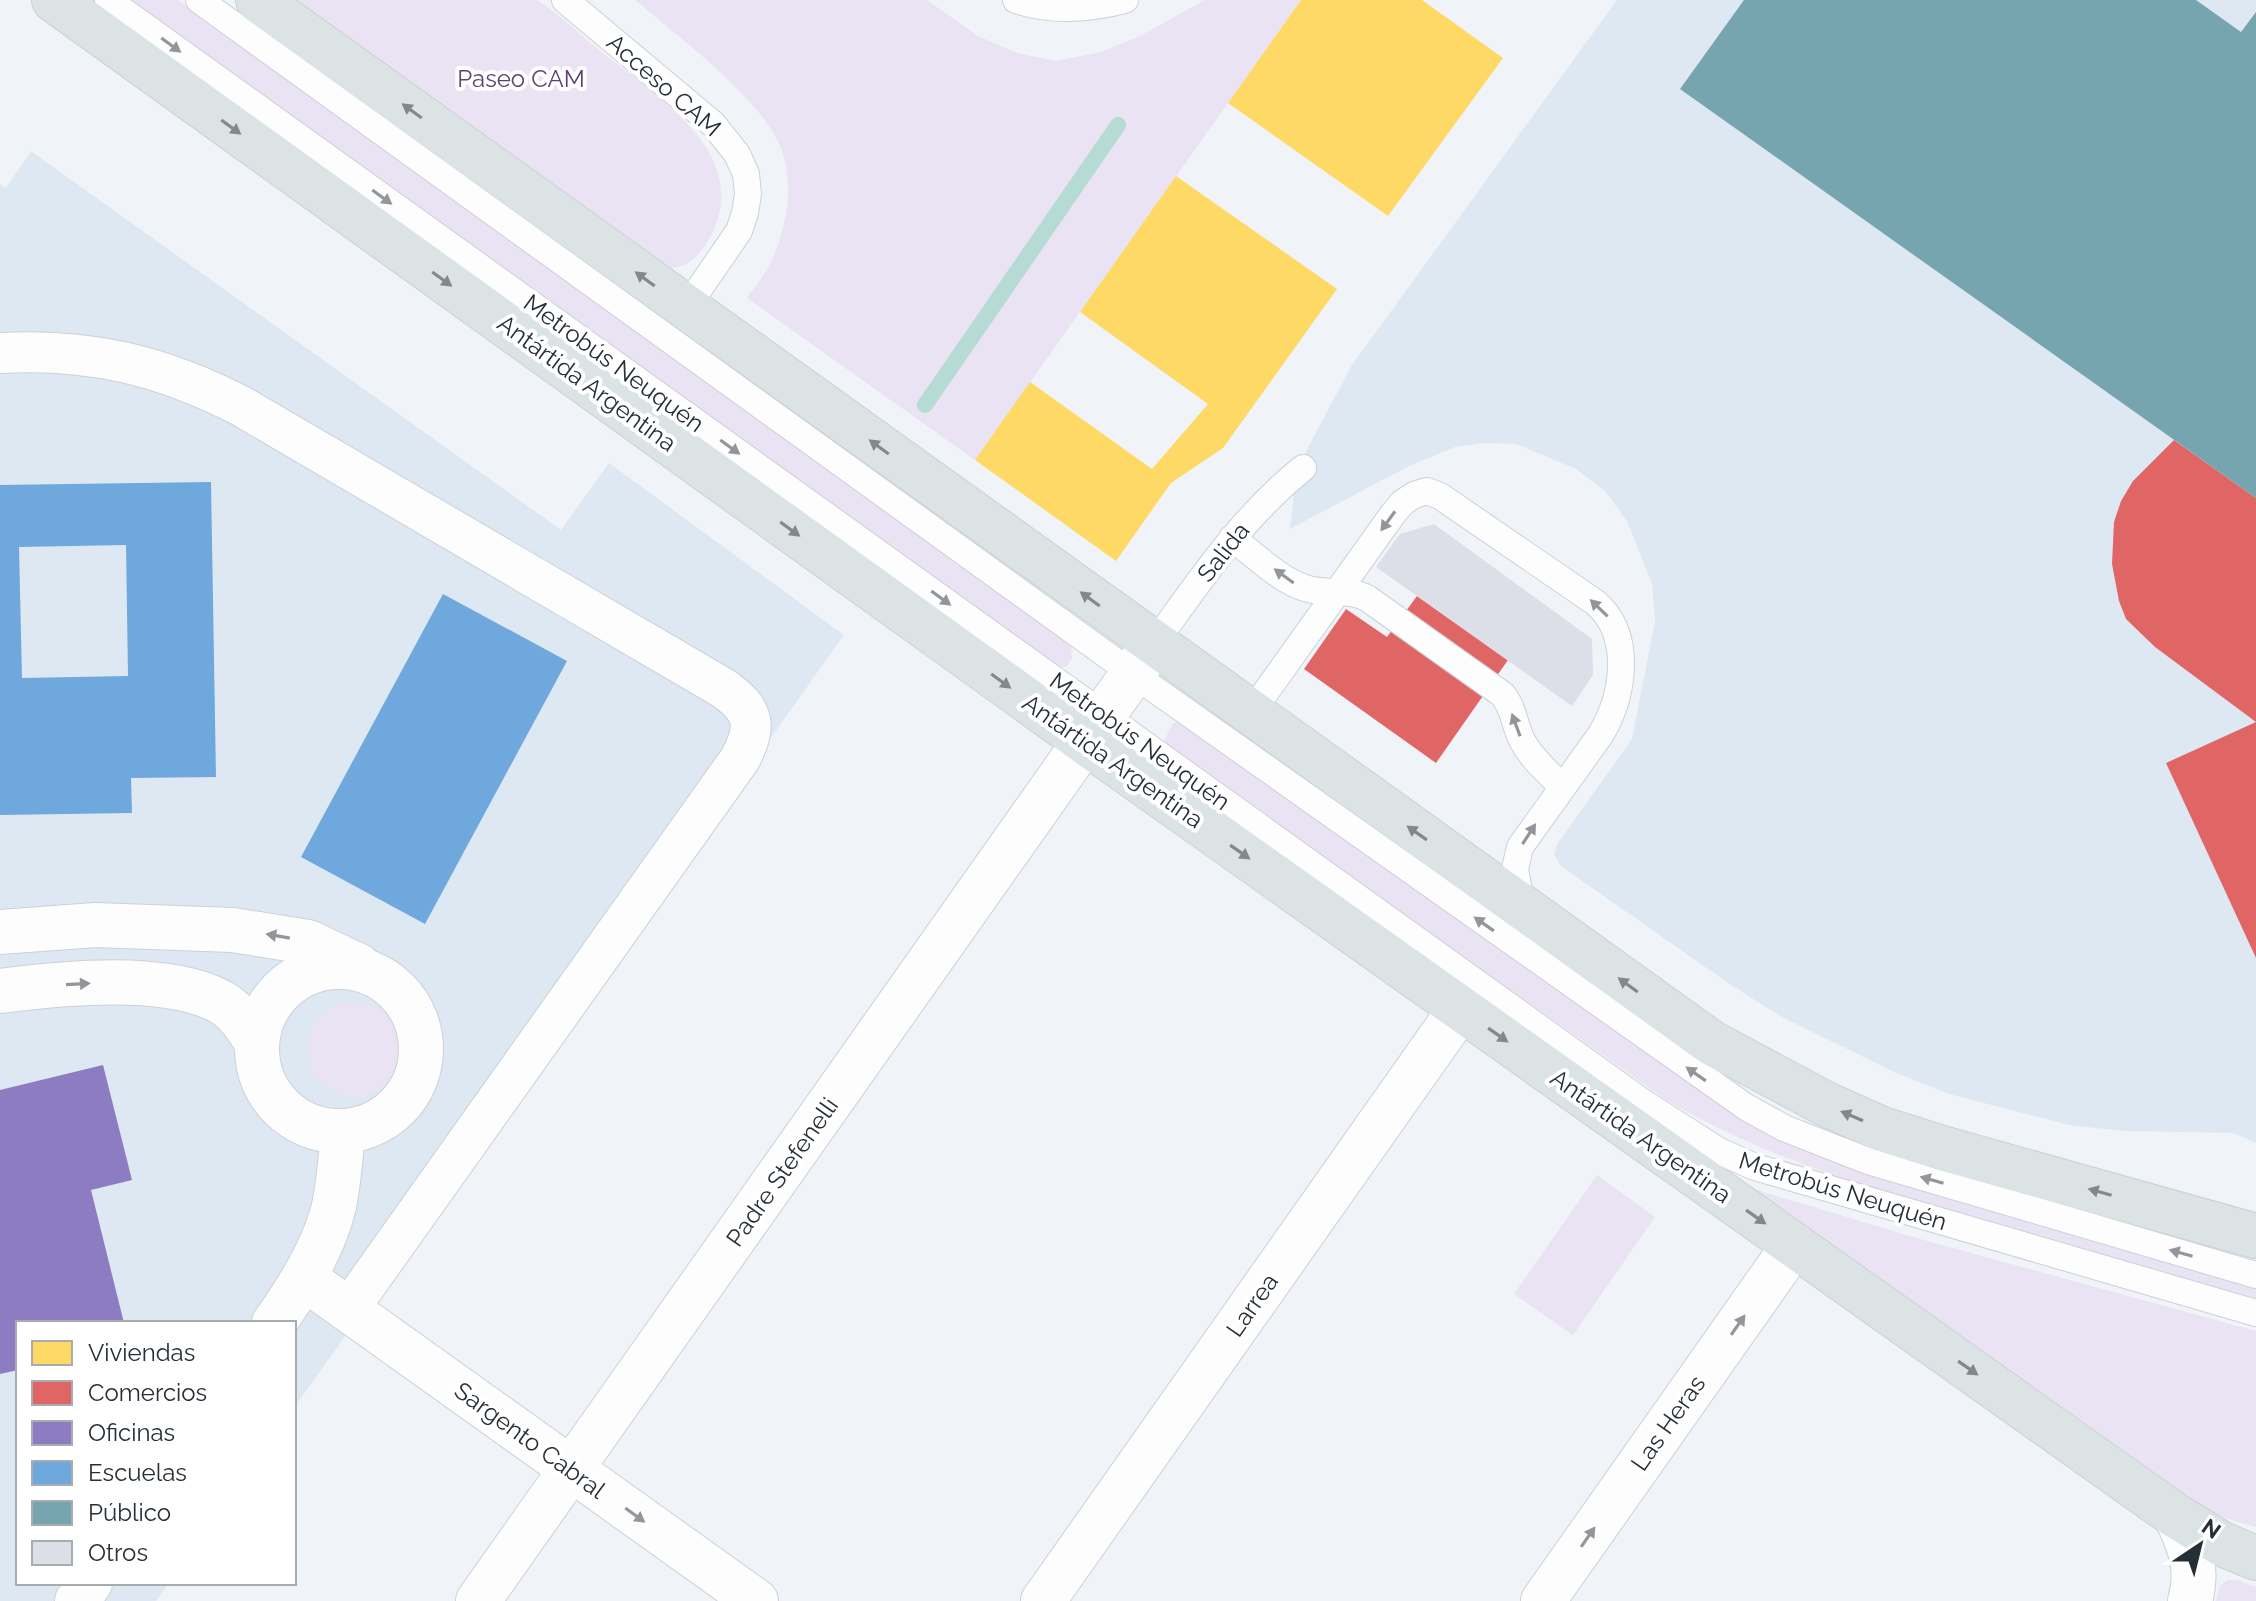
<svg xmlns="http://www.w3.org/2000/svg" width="2256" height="1601" viewBox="0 0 2256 1601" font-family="Raleway,sans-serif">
<rect width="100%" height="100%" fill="#f0f4f8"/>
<!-- built -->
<path fill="#dee8f2" d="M1617,0H2256V1143L2233,1133L2124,1131L2069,1125L1949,1094L1894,1072L1782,1017L1728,983L1561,866L1554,854L1558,843L1632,739L1655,621L1652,584L1627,521L1605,491L1576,469L1516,444L1485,443L1455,447L1409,466L1290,529L1294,494L1303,457L1352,365Z
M31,151L561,530L609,463L844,635L294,1408V1323H18V1583H169L156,1601H0V184L6,188Z"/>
<!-- green -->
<path fill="#e9e3f4" d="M131,0H178L1064,640L1071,647L1072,658L1067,666L1059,668L1046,663Z
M291,0C351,0 410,0 469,0C488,0 518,0 536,0C547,3 586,40 598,49C654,95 757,154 709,239C699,256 687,269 667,268Z
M635,0H927L978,36L1017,53L1056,61L1101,52L1140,36L1205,0H1301L975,460L747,298C755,286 765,275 771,262C786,229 794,189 783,154C768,103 677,36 635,0Z
M1173,723H1181L1189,726L1677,1075L1722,1105L2256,1283V1301C2165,1274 2073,1248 1982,1221C1872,1189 1764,1158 1665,1099L1169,748L1164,741Z
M307 1049a47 47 0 1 1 94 0a47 47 0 1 1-94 0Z
M1597,1175L1655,1217L1573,1335L1514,1294Z
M1724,1180L1913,1237L2256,1331V1527L2211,1514Z
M2227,1580H2237L2256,1587V1601H2216L2220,1586Z"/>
<!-- homes -->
<path fill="#ffd966" d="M1301,0H1422L1503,58L1388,216L1228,103Z
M1176,176L1337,289L1223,448L1171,483L1116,561L975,460L1030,382L1152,469L1208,404L1080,312Z"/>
<!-- shops -->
<path fill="#e06666" d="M2174,440L2256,498V722L2155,647L2126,619L2119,601L2112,564L2114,522L2121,501L2133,481Z
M1417,596L1508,660L1436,763L1304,669L1346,609L1387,637Z
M2256,722V958L2166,763Z"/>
<!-- offices -->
<path fill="#8e7cc3" d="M103,1065L132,1180L91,1190L124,1323H18V1370L0,1374V1090Z"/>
<!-- schools -->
<path fill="#6fa8dc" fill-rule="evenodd" d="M211,482L216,777L131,778L132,813L0,815V485ZM126,545L128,676L22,678L19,547Z
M443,594L567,661L425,924L301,857Z"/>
<!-- public -->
<path fill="#76a5af" d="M1744,0H2196L2241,32L2256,12V498L1680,89Z"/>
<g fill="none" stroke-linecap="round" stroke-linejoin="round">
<!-- stream -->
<path stroke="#b6dad4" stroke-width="16" d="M925,405L1118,125"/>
</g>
<!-- building -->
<path fill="#dcdee8" d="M1434,524L1592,639L1593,675L1572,706L1376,567L1400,534Z"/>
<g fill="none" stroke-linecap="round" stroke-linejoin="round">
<defs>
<path id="service" d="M108,0L1644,1103L1719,1151L1755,1167L2256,1313
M199,0L1133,674L1746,1107L1784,1128L1868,1161L2256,1275
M565,0L713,124L737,154L746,174L748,194L745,213L739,231L686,308
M1016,0C1051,12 1090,9 1125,0
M1232,538C1254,554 1279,580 1305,588C1326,595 1347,588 1367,598L1502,694C1514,707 1514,726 1523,742C1532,759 1549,773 1562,787
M1153,645C1199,582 1241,518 1303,468
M1250,714L1393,514L1402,503L1414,495L1427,491L1440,496L1596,603C1633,636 1624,695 1601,734L1520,847L1515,869L1522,907"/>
<path id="pedestrian" d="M0,353C89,348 161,365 241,406L723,688C754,710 758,725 740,759L348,1310"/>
<path id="minor" d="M0,932L95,925L233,930L308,942L359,966
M257 1049a82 82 0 1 1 164 0a82 82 0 1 1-164 0Z
M0,991C61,983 166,972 221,1002C238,1012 248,1028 257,1044
M304,1278L756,1601
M274,1323C299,1288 324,1248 334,1206C339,1182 341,1156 343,1131
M2176,1516C2190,1546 2199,1569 2190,1601
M77,1601L90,1583
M478,1601L1153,645
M1043,1601L1461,1008
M1543,1601L1794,1245"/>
<path id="primary" d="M54,0L1085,742L2176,1516L2222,1544L2256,1558
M258,0L1712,1043L1826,1104L1882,1129L1942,1148L2256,1236"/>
</defs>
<!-- service casing -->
<use href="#service" stroke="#cbd1d7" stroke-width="28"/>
<!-- pedestrian casing -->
<use href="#pedestrian" stroke="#cbd1d7" stroke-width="42"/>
<!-- minor casing -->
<use href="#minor" stroke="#cbd1d7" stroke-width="46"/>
<!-- primary casing -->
<use href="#primary" stroke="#ced1d4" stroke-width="46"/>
<!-- service -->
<use href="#service" stroke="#fdfdfe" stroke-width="26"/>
<!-- pedestrian -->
<use href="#pedestrian" stroke="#fdfdfe" stroke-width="40"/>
<!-- minor -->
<use href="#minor" stroke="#fdfdfe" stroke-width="44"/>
<!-- primary -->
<use href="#primary" stroke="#dbe3e4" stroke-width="44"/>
</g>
<!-- one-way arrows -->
<defs><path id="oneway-solid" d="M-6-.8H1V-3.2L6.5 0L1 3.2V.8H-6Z" transform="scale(2)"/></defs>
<g fill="#92969a">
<use href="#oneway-solid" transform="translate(171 45) rotate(36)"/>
<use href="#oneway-solid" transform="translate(382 197) rotate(36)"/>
<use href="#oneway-solid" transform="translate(730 447) rotate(36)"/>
<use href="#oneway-solid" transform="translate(1388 521) rotate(126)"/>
<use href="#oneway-solid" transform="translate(1284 576) rotate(-144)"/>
<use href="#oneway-solid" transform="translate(941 598) rotate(36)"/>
<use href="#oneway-solid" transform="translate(1599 608) rotate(-136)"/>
<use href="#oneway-solid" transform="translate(1516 725) rotate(-110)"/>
<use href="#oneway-solid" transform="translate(1529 834) rotate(-57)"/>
<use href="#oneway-solid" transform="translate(1484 924) rotate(-145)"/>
<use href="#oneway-solid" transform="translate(278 936) rotate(-170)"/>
<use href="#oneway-solid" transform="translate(78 984) rotate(-3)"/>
<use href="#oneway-solid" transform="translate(1696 1074) rotate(-145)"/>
<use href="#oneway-solid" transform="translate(1932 1180) rotate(-164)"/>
<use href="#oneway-solid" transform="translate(2181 1253) rotate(-164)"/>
<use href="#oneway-solid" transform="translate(1738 1325) rotate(-55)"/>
<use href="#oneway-solid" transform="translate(635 1515) rotate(36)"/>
<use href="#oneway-solid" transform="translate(1588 1537) rotate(-55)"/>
</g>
<g fill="#81898d">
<use href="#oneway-solid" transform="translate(412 111) rotate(-144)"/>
<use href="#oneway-solid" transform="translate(231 127) rotate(36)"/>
<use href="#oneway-solid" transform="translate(442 279) rotate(36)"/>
<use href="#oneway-solid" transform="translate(645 279) rotate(-144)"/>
<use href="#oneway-solid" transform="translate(879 447) rotate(-144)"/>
<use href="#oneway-solid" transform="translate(790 529) rotate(36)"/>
<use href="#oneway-solid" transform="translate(1090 599) rotate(-144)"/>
<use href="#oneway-solid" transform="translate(1001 681) rotate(36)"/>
<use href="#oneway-solid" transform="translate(1417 833) rotate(-145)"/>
<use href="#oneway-solid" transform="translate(1240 852) rotate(35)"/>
<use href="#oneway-solid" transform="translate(1628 985) rotate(-144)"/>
<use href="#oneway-solid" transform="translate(1498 1035) rotate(35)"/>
<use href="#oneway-solid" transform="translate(1852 1116) rotate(-157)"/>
<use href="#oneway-solid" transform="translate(2100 1192) rotate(-164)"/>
<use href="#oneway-solid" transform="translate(1756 1217) rotate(35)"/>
<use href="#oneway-solid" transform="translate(1968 1368) rotate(35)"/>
</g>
<g text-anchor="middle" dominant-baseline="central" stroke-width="8" stroke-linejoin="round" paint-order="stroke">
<!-- park labels -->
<g font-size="24" fill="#5f4273" stroke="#fff">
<text x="521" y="78">Paseo CAM</text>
</g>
<!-- street labels -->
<g font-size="24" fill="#272f36" stroke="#fff">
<text transform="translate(664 85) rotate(41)">Acceso CAM</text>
<text transform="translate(614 363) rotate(36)">Metrobús Neuquén</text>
<text transform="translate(587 383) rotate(36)">Antártida Argentina</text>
<text transform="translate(1223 552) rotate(-52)">Salida</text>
<text transform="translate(1140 741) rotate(36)">Metrobús Neuquén</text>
<text transform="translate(1113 761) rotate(35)">Antártida Argentina</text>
<text transform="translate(1641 1136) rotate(35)">Antártida Argentina</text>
<text transform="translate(782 1172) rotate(-55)">Padre Stefenelli</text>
<text transform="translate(1843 1191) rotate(17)">Metrobús Neuquén</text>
<text transform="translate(1252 1305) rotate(-55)">Larrea</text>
<text transform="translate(1668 1423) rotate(-55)">Las Heras</text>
<text transform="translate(530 1440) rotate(36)">Sargento Cabral</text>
</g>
</g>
<!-- legend -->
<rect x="16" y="1321" width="280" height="264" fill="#ffffff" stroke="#a9acaf" stroke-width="2"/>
<rect x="32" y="1341" width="40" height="24" fill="#ffd966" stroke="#a9acaf" stroke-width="2"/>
<text x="88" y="1361" font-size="24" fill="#272f36">Viviendas</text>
<rect x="32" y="1381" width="40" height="24" fill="#e06666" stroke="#a9acaf" stroke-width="2"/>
<text x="88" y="1401" font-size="24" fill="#272f36">Comercios</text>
<rect x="32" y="1421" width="40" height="24" fill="#8e7cc3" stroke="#a9acaf" stroke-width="2"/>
<text x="88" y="1441" font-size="24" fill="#272f36">Oficinas</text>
<rect x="32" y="1461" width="40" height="24" fill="#6fa8dc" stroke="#a9acaf" stroke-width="2"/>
<text x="88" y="1481" font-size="24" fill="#272f36">Escuelas</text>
<rect x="32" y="1501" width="40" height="24" fill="#76a5af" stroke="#a9acaf" stroke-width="2"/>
<text x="88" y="1521" font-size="24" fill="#272f36">Público</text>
<rect x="32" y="1541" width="40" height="24" fill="#dcdee8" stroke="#a9acaf" stroke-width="2"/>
<text x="88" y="1561" font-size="24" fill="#272f36">Otros</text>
<!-- north arrow -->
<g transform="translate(2200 1545) rotate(35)" stroke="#ffffff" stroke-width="6" paint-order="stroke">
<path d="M0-6L14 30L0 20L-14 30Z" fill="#272f36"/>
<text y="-12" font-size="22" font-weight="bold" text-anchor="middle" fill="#272f36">N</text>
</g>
</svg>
